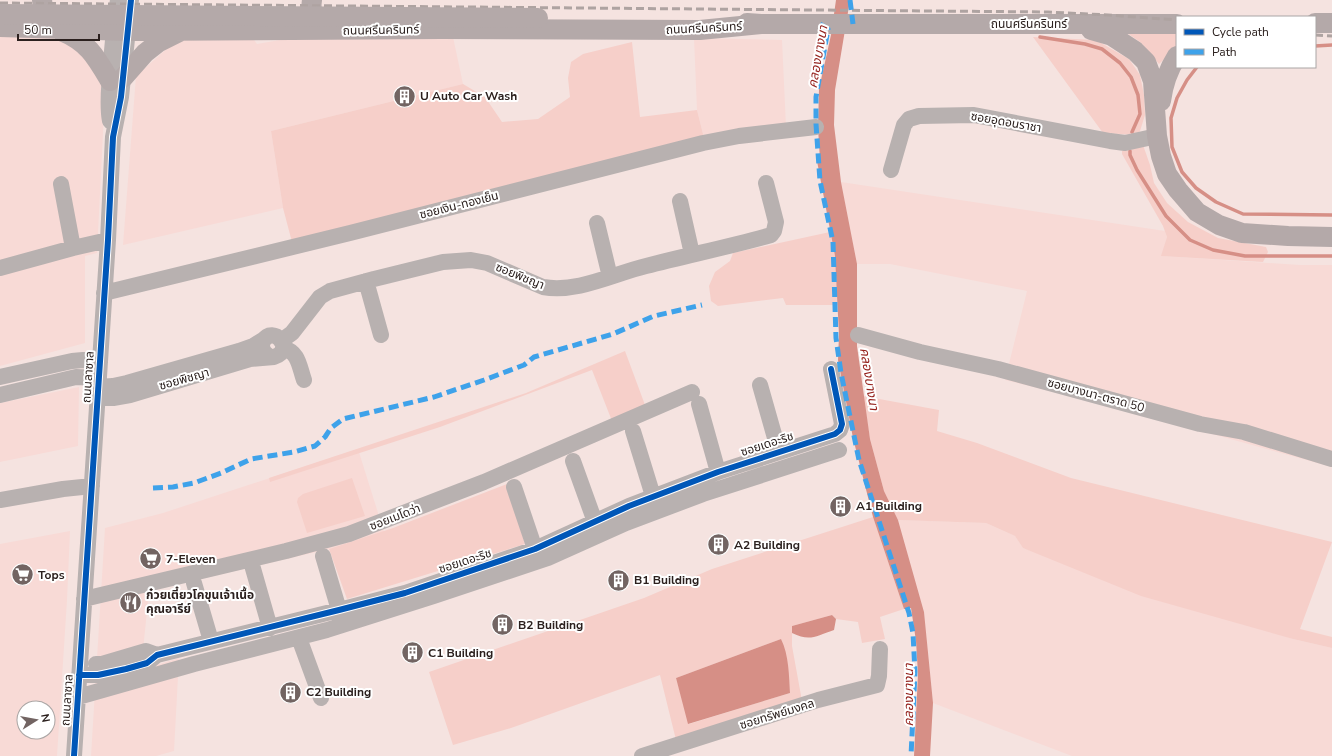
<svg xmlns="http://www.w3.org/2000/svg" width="1332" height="756" viewBox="0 0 1332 756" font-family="'Nunito Sans','Noto Sans Thai',sans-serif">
<rect width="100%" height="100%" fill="#f5e3e0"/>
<!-- built -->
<path fill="#f8dad6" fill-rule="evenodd" d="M0,33H54L85,54L105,93L97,253L85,256V343L0,366Z
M249,33L257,44L320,33L453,37L463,84L271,131L283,208L123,245L136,76L171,45L187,34Z
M694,38L782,40L786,127L704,138L697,110Z
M841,182L1165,231L1167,237L1162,256L1300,265H1332V467L1111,406L1005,380L1027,291L890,264H857Z
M79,387L78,446L0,462V403Z
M358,449L384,532L329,549L149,591L141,670L179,658L174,751L156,756H91L105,528L163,513Z
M898,520L986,523L1015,536L1023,548L1293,639L1332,648V756H1072L933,703L924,612Z
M70,531L67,600L57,756H0V544ZM24,708H48V732H24Z"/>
<!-- green -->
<path fill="#f6cfc9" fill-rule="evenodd" d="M1177,31V47L1159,64L1140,42L1127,33Z
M1033,37L1096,40L1129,59L1140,75L1144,95L1145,115L1140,131L1137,135L1103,133Z
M632,42L640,117L697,110L704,138L292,242L283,208L271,131L463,84L485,97L502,122L538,119L570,97L568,78L571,62L583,54Z
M1143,145L1150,165L1154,183L1167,203L1188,222L1218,238L1266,247L1268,252L1263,262L1161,256L1167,237L1163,226L1122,154V151Z
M830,232L835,256L838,305H786L783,298L718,306L711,301L709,286L715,272L730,261L733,253Z
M625,351L645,405L612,421L592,370L440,427L270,482L269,478L526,393Z
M863,396L939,410L937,431L977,443L1071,478L1332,542L1300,629L1332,637V648L1293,639L1141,596L1023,548L1015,536L986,523L898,520L884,491L870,439Z
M352,478L365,516L307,533L297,502L298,498L303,494Z
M507,484L525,544L347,599L329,549L393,528Z
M873,517L904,609L880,617L885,639L862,643L858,622L836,619L832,615L792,626V646L802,701L676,740L660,675L511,728L453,745L429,672L644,598L712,569ZM781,639L790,693L689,724L676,678Z"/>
<!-- water -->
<path fill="#d68f86" d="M836,0H850L835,90L834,125L841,182L857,264V346L870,439L884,491L898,520L924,612L933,703L930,756H914L918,674L916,641L911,608L904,609L873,517L853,438L838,360L839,335L835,256L817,161L820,160L818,128L819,89L831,35Z
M832,615L836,619L834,630C816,636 810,642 792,633V626Z
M781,639C789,655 789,676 790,693L688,724L676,678Z"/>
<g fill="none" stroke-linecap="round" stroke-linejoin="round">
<!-- stream -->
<path stroke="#d68f86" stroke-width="3.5" d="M1040,37L1085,44L1102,49L1120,63L1131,77L1138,95L1140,114L1132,132
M1315,46L1332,45
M1197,67L1187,80L1177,98L1171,118L1172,147L1182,172L1196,188L1216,202L1243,214L1332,215
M1130,151V155L1137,170L1166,216L1190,240L1213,250L1245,256H1332"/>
<!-- minor -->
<path stroke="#b8b1b0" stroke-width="16" d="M110,121C107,106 109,90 110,74C112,49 114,25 118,0
M891,170L904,125L909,119L919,116L974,115L1110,141L1125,143L1157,136
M61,184L73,248
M680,201L692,254
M597,223L610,277
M0,268L73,248L108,240
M366,281L381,335
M104,293L350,233L703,143L739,136L816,127
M858,335L920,352L998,369L1200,424L1244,432L1332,459
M281,341L292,333L320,297L330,291L374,279L443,262L471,260L487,263L543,287C578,293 613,274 646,266C688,255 729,247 771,235L774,231L776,222L766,183
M283,348C299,352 299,366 304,380
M0,377L72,361L83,360L100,362
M760,385L779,452
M98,387L113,386L127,383L239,351L253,346L266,338
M0,395L76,377L99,378
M97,398H113L130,395L250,359L274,357C296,350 273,324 263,341C260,348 264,354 271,357
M699,404L718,472
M633,431L653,496
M573,461L595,522
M514,487L535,549
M0,500L63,489L92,486
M323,556L339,610
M252,565L270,628
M194,583L211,641
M84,599L286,551L349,534L484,482L692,392
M299,638L321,698
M96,664H102L146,651L157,655
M79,675H98L126,669L147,663L157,655L339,610L405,593L535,549L629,506L718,472L835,434L840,430L842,424L831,369
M78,697L194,664L327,630L434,596L548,558L626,523L703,494L839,450
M74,756L108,240L113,137L121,97L131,0
M642,756L818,700L877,685L879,676L880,649"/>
<!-- major -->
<path stroke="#b4a9a9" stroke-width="20" d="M312,0C310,12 314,22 326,27
M747,23L761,24H1177
M1315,23H1332
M27,25C38,21 44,11 42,0
M0,27L128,31L441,29L700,30L761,24
M1091,30L1112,36L1135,51L1146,62L1153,81L1157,136L1161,156L1167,174L1178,190L1197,212L1219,225L1242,233L1288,236L1332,237
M61,31C88,42 96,57 110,81
M123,78L145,53L159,42L179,32
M1161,101C1163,85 1168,70 1177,56"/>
<!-- rail -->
<path stroke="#aea3a1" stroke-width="3" stroke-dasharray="8 4" stroke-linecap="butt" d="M0,3L1048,12L1108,15L1177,20
M1315,35L1332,36"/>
<!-- major-bridge -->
<path stroke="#b4a9a9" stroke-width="20" d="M0,14L538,18"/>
<!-- quiet -->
<path stroke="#3ea2ea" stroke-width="5" stroke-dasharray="10 5" stroke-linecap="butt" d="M850,0L853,24
M820,24L828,29L816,97V124L820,181L833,242L836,338L841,373L859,460L909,613L913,633L915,672L911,756
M153,488L173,487L194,483L221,473L251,459L294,452L315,446L325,437L331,428L343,419L434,397L484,380L524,365L534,357L613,334L654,316L702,305"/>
<defs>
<path id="cycleway" d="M79,675H98L126,669L147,663L157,655L339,610L405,593L535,549L629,506L718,472L835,434L840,430L842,424L831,369
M74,756L108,240L113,137L121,97L131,0"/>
</defs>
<!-- cycleway casing -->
<use href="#cycleway" stroke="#fff" stroke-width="8"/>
<!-- cycleway -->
<use href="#cycleway" stroke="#0057b8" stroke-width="6"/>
</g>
<!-- icons -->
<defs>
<symbol id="building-disc" viewBox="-11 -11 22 22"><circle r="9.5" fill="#726462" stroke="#fff"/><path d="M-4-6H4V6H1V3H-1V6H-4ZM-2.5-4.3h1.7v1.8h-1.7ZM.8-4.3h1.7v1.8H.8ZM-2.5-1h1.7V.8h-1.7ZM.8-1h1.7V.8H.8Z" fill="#fff"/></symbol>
<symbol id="supermarket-disc" viewBox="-11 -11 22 22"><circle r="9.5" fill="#726462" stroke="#fff"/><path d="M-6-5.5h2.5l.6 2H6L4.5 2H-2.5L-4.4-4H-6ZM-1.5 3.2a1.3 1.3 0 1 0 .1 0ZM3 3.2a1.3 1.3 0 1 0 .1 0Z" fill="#fff"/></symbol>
<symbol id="restaurant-disc" viewBox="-11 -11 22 22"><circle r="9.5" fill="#726462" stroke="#fff"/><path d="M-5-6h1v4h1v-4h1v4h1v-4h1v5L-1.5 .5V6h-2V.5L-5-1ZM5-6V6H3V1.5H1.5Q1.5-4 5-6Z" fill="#fff"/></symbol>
</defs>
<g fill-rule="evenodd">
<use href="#building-disc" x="392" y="84" width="25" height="25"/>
<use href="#building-disc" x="828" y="494" width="25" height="25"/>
<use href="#building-disc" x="706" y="532" width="25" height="25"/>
<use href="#supermarket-disc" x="138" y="546" width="25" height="25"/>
<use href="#supermarket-disc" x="10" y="562" width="25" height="25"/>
<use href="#building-disc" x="606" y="568" width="25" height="25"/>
<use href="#restaurant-disc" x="118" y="590" width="25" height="25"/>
<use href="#building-disc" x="490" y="612" width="25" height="25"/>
<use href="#building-disc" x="400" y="640" width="25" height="25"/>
<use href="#building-disc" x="278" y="680" width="25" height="25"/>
</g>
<g text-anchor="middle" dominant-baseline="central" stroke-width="4" stroke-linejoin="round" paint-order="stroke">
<!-- street labels -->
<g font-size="12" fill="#2b201e" stroke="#fff">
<text x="1029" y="24">ถนนศรีนครินทร์</text>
<text transform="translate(704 28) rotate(-3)">ถนนศรีนครินทร์</text>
<text transform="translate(381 30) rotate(-1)">ถนนศรีนครินทร์</text>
<text transform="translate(1006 122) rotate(10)">ซอยอุดอนราชา</text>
<text transform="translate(459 205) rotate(-14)">ซอยเงิน-ทองเย็น</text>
<text transform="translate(520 276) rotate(22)">ซอยพิชญา</text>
<text transform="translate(88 377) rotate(-86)">ถนนลาซาล</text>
<text transform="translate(184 379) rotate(-16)">ซอยพิชญา</text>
<text transform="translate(1096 395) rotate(15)">ซอยบางนา-ตราด 50</text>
<text transform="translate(767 444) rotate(-18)">ซอยเดอะริช</text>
<text transform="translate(395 517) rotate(-21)">ซอยเมโดว่า</text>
<text transform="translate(465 561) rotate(-18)">ซอยเดอะริช</text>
<text transform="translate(67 700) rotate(-86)">ถนนลาซาล</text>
<text transform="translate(777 714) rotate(-17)">ซอยทรัพย์มงคล</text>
</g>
<!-- poi labels -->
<g font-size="12" font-weight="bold" fill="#2b201e" stroke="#fff" text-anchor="start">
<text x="420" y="96">U Auto Car Wash</text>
<text x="856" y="506">A1 Building</text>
<text x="734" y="545">A2 Building</text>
<text x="166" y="559">7-Eleven</text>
<text x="38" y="575">Tops</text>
<text x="634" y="580">B1 Building</text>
<text x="146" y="595">ก๋วยเตี๋ยวโคขุนเจ้าเนื้อ<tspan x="146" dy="14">คุณอารีย์</tspan></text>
<text x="518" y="625">B2 Building</text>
<text x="428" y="653">C1 Building</text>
<text x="306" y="692">C2 Building</text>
</g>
<!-- water labels -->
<g font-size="13" font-style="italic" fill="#95221d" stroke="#fff">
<text transform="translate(818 57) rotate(-80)">คลองบางนา</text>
<text transform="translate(869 379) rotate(81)">คลองบางนา</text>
<text transform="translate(909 695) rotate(-90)">คลองบางนา</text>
</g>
</g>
<!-- legend -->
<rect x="1176" y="16" width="140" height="52" fill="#ffffff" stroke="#aaa6a5"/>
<rect x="1184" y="29" width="20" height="6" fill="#0057b8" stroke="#aaa6a5"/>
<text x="1212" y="36" font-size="12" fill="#2b201e">Cycle path</text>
<rect x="1184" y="49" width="20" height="6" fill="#3ea2ea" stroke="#aaa6a5"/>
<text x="1212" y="56" font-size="12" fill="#2b201e">Path</text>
<!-- north arrow -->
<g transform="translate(36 720) rotate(79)"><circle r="19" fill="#ffffff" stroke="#aaa6a5"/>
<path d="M0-3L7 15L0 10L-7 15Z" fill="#726462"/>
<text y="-6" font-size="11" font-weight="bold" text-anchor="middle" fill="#2b201e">N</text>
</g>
<!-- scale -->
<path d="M18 34v6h81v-6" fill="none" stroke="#2b201e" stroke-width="2"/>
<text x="24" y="34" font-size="12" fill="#2b201e" stroke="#ffffff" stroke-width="3" paint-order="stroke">50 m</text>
</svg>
